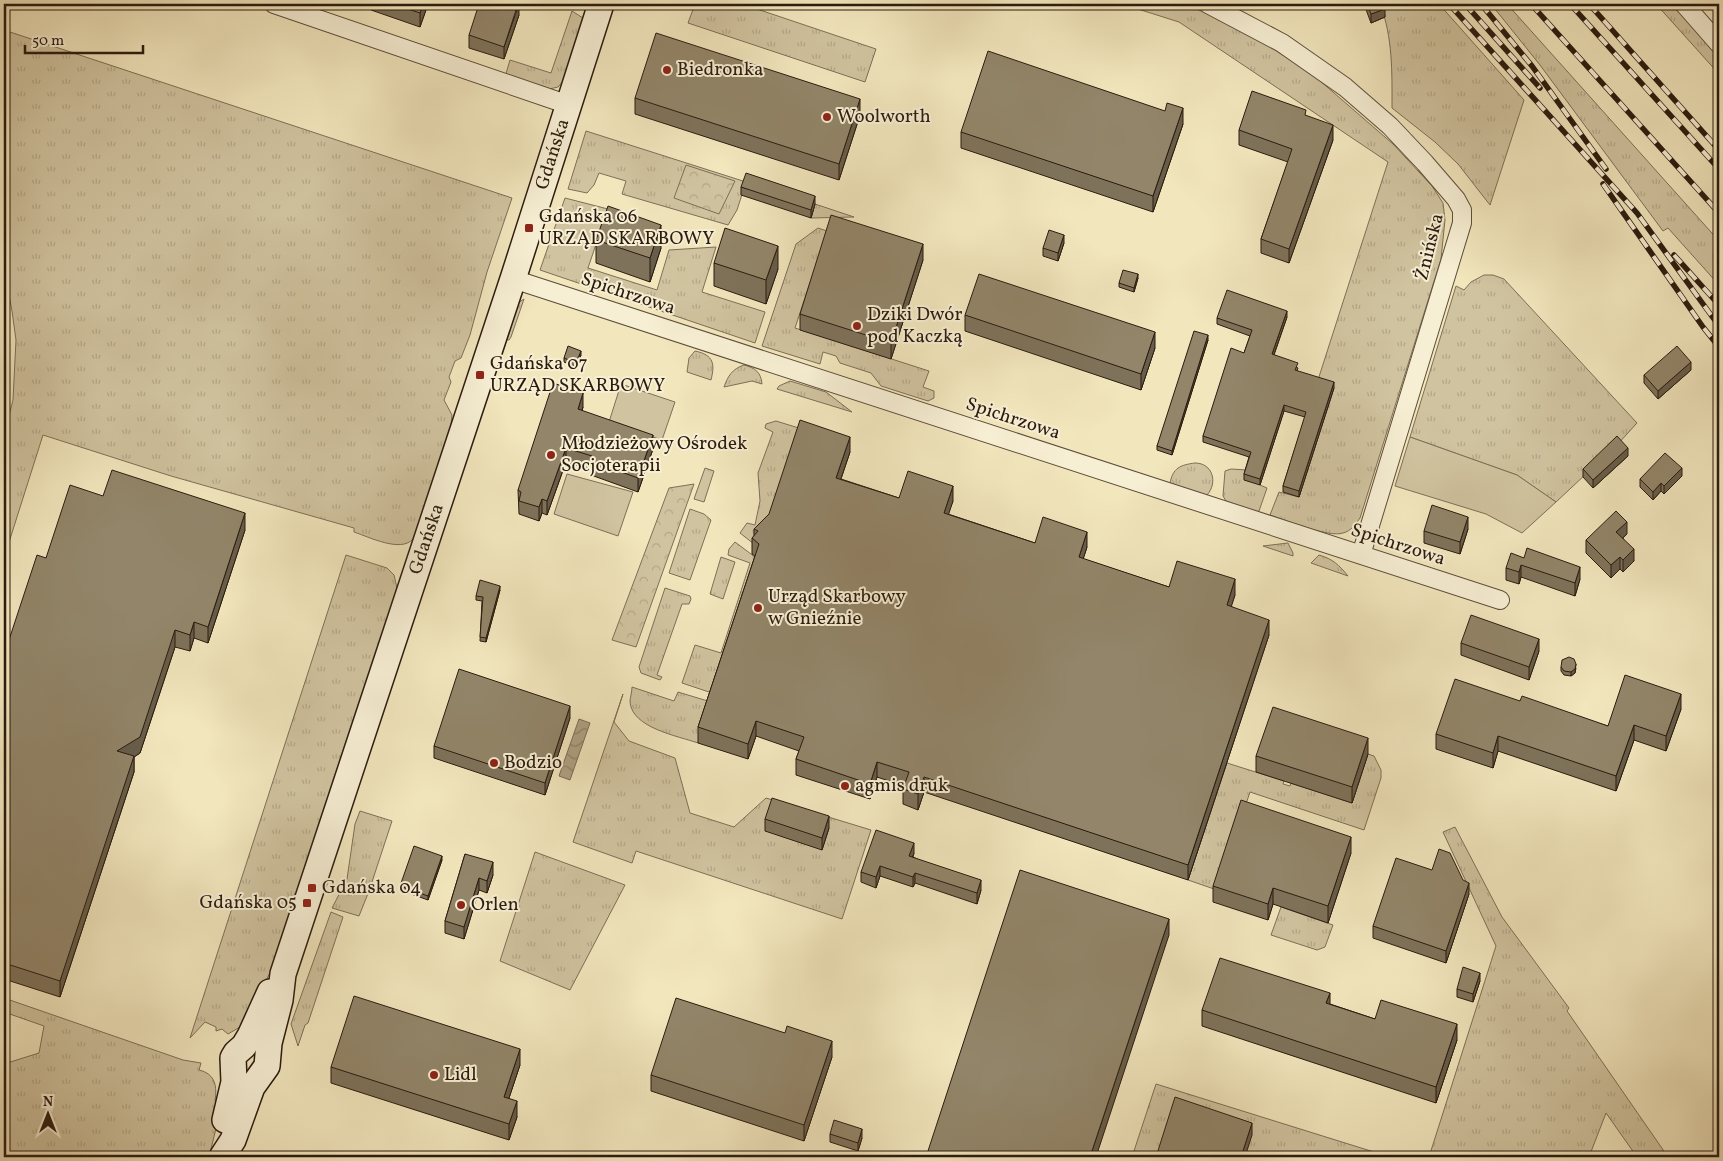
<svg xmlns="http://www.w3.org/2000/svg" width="1723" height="1161" viewBox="0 0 1723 1161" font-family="Vollkorn,serif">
<defs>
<pattern id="grass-tufts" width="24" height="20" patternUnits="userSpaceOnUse" patternTransform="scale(1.25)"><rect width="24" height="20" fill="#d0c39f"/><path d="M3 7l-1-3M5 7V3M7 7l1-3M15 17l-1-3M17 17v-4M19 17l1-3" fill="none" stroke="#b3a788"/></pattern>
<pattern id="forest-crowns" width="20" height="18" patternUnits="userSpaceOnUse" patternTransform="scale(1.25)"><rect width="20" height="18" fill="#d0c39f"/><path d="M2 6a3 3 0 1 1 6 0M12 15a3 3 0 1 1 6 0" fill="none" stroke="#b3a788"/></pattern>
<pattern id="water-waves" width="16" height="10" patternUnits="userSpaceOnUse" patternTransform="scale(1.25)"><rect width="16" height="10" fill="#aea182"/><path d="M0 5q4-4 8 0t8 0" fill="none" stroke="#8e8269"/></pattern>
</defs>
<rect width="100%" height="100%" fill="#f2e6bd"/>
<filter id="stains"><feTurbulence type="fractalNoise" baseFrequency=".004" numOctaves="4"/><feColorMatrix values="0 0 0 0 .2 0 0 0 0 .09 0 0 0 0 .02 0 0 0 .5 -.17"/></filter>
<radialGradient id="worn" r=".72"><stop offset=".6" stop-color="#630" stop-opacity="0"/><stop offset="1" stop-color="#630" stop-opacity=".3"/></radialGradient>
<!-- grass -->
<path fill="url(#grass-tufts)" stroke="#7e6f57" d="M695,4H742L876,49L865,82L688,23Z
M1122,4H1183L1194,8L1242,29L1311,73L1393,144L1432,186L1443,203L1445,220L1441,259L1360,518C1355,525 1351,531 1343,533C1329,538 1286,520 1270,515L1279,492L1299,497L1333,388L1317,383L1388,162L1179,22Z
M1380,4H1439L1524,100L1490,205L1458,164L1435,142L1392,108C1392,73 1393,37 1380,4Z
M1491,4H1507L1719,241V285L1668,228L1663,231L1540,65Z
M1656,4H1674L1719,58V74Z
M572,11L586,20L565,79L558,87L545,90L505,77L510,60L551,73Z
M4,30L512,198L487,272L470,335L461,358L455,361L449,377L451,382L444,400L452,415L451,425L419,528C417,531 416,536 413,539C401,553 369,537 354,532V528L171,476L43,435L4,558V435L13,400L16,340L12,311L4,270Z
M586,131L746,182L737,210L728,225L622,194L626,181L599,173L594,185L587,193L568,189Z
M565,198L608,209L588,268L657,290L669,250L716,247L702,292L765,312L755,343L540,270Z
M815,204L854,217L811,218Z
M818,228L827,231L795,328L929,371L923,387L934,391V398L928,401L881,386L871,373L840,363L836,356L823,352L820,364L762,346L796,244Z
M1484,275H1493L1504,279L1637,423L1617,445L1556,502L1517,475L1410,437L1456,286L1464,290L1471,282Z
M524,299L511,337L509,340L503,339L516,304Z
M695,351C714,355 715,364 711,380L687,372L689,358Z
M744,365C755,368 761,372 762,384L752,381L724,387C728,376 732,369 744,365Z
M790,381L826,392L852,412L777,389L779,386Z
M776,421L802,429L769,529L754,544L740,533L747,523L755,525L760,501L758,473L773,432L765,428L766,424Z
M1195,463C1213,463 1218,483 1207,495C1195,495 1179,490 1170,483C1173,468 1180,465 1195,463Z
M705,468L714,471L704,502L694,499Z
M1231,469L1247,470L1260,485L1267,488L1259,511L1256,512L1226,501L1223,496L1225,471Z
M690,509L704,514L711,520L690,580L669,573Z
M735,542L759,560L715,694L682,683L695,645L721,653L750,563L728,555L729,549Z
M1288,543L1293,553V556L1263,546Z
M346,555L387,568L394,575L397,588L280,953L247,1018L240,1027L228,1034L222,1029L216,1031V1027L205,1022L190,1038Z
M1319,555C1333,559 1339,565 1348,576L1311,563Z
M721,557L735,562L723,599L710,594Z
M665,588L690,596L691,599L689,604H682L657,675L662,677L660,680L641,673L639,667Z
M632,687L674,701L678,692L711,702L698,743C678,736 632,728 630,702C630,698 632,692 632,687Z
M623,694L614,722L629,741L675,758L690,813L734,827L766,798L871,830L842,919L636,851L632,863L573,842Z
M1368,754L1374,756L1381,770V778L1364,830L1250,792L1217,890L1188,880L1227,763L1284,781L1283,784L1290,786L1291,783L1352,803Z
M360,811L392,821L369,891L359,916L332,908L347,879L355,824Z
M1455,827L1502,917L1569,1008L1567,1011L1668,1157H1637L1606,1113L1589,1157H1429L1496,946L1443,832Z
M535,852L625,885L570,990L500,961Z
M1281,907L1333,925L1325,947L1317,950L1271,935Z
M331,912L343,917L308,1023L305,1025L298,1046L291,1024Z
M4,998L183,1060L201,1063L199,1070C216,1074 217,1087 215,1101L222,1104L209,1157H4V1064L39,1053L44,1026L4,1012Z
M1156,1084L1390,1157H1324L1309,1154L1301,1157H1132Z"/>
<!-- forest -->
<path fill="url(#forest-crowns)" stroke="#7e6f57" d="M686,165L735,181L719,214L674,198Z
M694,484L636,647L612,640L669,488Z"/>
<!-- garden -->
<path fill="#d0c39f" stroke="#7e6f57" d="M621,384L675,402L662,440L609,422Z
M1410,437L1517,475L1556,502L1522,533L1486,514L1395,486Z
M567,474L633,492L618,536L554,514Z"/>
<!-- water -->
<path fill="url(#water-waves)" stroke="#7a6b54" d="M579,719L590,723L570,780L559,776Z"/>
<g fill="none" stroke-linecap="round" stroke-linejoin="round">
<defs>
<path id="street" d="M274,4L569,105
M1208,4L1282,43L1345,87L1390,126L1425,163L1456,199L1462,210V223L1361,555
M1684,4L1719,44
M513,279L1500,600"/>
<g id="secondary">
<path d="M225,1120L234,1082L233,1058L236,1053L244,1046L250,1036L270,992"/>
<path id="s1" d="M222,1157L233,1140L252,1087L267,1066L269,1043L280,1000L283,974L513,279L601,4"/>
</g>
</defs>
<!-- street casing -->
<use href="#street" stroke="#5d4e3a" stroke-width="20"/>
<!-- secondary casing -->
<use href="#secondary" stroke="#2b1b0f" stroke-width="28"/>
<!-- street -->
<use href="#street" stroke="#f7efd4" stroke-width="18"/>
<!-- secondary -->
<use href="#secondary" stroke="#f7efd4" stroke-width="25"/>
<defs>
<path id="rail" d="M1449,4L1637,213L1719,326
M1465,4L1540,88
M1481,4L1532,66L1606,169
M1531,4L1719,213
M1570,4L1719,169
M1589,4L1719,150
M1603,184L1703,327L1719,347
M1674,255L1719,305"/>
</defs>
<!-- rail casing -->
<use href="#rail" stroke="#2b1b0f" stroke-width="5.5"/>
<!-- rail -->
<use href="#rail" stroke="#f7efd4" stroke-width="4" stroke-dasharray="11" stroke-linecap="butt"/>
</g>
<!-- wall -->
<path fill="#7e725a" stroke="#2b1b0f" d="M371,4H428L420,27L371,10Z
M1364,4H1383L1385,17L1371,23Z
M519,15L504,59L469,48V35Z
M635,98L860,115L839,180L635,114Z
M1306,116L1333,140L1289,263L1261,253V239L1288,162L1239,145V130Z
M1183,124L1153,212L961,148V132Z
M741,187L815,204L811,218L741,195Z
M596,240L661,248L650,282L596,263Z
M1064,243L1058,261L1043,256V248Z
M923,260L891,359L800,330V314Z
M714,263L778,269L766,304L714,286Z
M1138,278L1134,292L1119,287V283Z
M965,315L1155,348L1141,390L965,331Z
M1287,317L1274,355L1298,368L1297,371L1334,388L1299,497L1283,492V486L1305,417L1284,411L1260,485L1244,480V474L1249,457L1203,442V436L1244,353L1250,336L1217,324V318Z
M1208,340L1172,455L1157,450V446Z
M581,355L576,367L564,362V358Z
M1691,370L1658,399L1644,383V375Z
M583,407L582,411L653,449L638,492L591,475V470L566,462L547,515L542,513L539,521L519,514L518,490Z
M850,452L841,479L899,498L953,501L948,514L1035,543L1087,547L1083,559L1169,587L1235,595L1231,606L1269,635L1188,880L924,792L918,810L903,804V789L904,786L877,777L870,799L796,775V759L799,751L756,736L748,759L698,743V727L755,556L752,554V538L754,536V529Z
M1628,456L1593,488L1583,477V469Z
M1682,476L1664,494L1661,491L1653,500L1640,487V479Z
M103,496L245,530L208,643L194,638L190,651L175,647L140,753L134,757V772L60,997L4,979V655L46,558Z
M1468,529L1460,554L1424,543V531Z
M1627,534L1623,538L1634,561L1623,572L1620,569L1611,578L1586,553V540Z
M1524,558L1580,579L1575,596L1521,577L1519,584L1506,580V568Z
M500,590L486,642L480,641L482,601L476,600V596Z
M1461,643L1539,651L1529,680L1461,655Z
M1561,667L1576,668L1575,673L1571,676L1564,675L1561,671Z
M1520,701L1608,726L1681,709L1666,751L1634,740L1616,791L1498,751L1493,768L1436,749V734Z
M570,718L545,795L434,758V746Z
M1368,754L1352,803L1256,772V756Z
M765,819L829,828L822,850L765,831Z
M914,853L913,857L981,890L977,904L915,883L913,887L880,876L876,888L861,882V872Z
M1351,853L1328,923L1273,904L1268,920L1213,902V886Z
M465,854L493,875L487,893L479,890L464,939L445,933V921Z
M442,860L428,900L400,890V886Z
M1469,894L1446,963L1373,938V926Z
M1480,981L1473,1002L1457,997V989Z
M1330,1004L1375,1019L1457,1040L1436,1103L1202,1026V1010Z
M832,1057L804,1141L651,1091V1075Z
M520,1065L509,1098L517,1117L509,1140L331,1083V1067Z
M830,1134L862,1138L858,1151L830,1142Z"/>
<!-- shaded-wall -->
<path fill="#665d4a" stroke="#2b1b0f" d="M423,4H428L420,27V13Z
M519,4V15L504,59V47Z
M1385,9V17L1371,23V14Z
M860,99V115L839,180V164Z
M1183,108V124L1153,212V196Z
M1333,125V140L1289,263V249Z
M815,196V204L811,218V210Z
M661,225V248L650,282V258Z
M1064,235V243L1058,261V253Z
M923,244V260L891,359V343Z
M778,246V269L766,304V280Z
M1138,274V278L1134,292V288Z
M1287,311V317L1272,360V354Z
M1155,332V348L1141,390V374Z
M1208,335V340L1172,455V451Z
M581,351V355L576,367V363Z
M1691,362V370L1658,399V391Z
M1334,382V388L1299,497V491Z
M583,393V407L578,423V409Z
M1284,405V411L1260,485V479Z
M653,435V449L638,492V478Z
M850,437V452L836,493V478Z
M566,448V462L547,515V501Z
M1628,448V456L1593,488V480Z
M1682,468V476L1664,494V486Z
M1661,483V491L1653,500V492Z
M953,486V501L944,528V513Z
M542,499V513L539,521V507Z
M245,513V530L208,643V627Z
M1468,517V529L1460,554V542Z
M1627,522V534L1616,544V532Z
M1087,532V547L1079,572V557Z
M1634,549V561L1623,572V560Z
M1620,557V569L1611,578V565Z
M1521,565V577L1519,584V572Z
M1580,567V579L1575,596V583Z
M1235,579V595L1227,620V605Z
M500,586V590L486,642V638Z
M1269,620V635L1188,880V865Z
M194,622V638L190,651V635Z
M175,630V647L140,753L134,757V772L60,997V981L117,751Z
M1539,639V651L1529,680V667Z
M1576,664L1575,673L1571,676V672Z
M1681,694V709L1666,751V736Z
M570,706V718L545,795V783Z
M756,721V736L748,759V744Z
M1634,725V740L1616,791V776Z
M1498,736V751L1493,768V753Z
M1368,738V754L1352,803V787Z
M877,762V777L870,799V784Z
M924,777V792L918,810V794Z
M829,816V828L822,850V838Z
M1351,837V853L1328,923V906Z
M914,843V853L909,866V856Z
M442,856V860L428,900V896Z
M493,862V875L487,893V881Z
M880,866V876L876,888V877Z
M915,873V883L913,887V877Z
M479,878V890L464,939V927Z
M981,880V890L977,904V893Z
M1469,883V894L1446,963V951Z
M1273,888V904L1268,920V904Z
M1169,919V935L1096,1157H1090Z
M1480,973V981L1473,1002V994Z
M1330,993V1009L1326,1003Z
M1457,1024V1040L1436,1103V1087Z
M832,1041V1057L804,1141V1125Z
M520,1049V1065L504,1113V1097Z
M517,1101V1117L509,1140V1124Z
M1252,1123V1135L1245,1157H1241Z
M862,1129V1138L858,1151V1143Z"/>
<!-- building -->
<path fill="#928569" stroke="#2b1b0f" d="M393,4H423L420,13Z
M479,4H518L504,47L469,35Z
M1367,4H1383L1385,9L1371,14Z
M656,33L860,99L839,164L635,98Z
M988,51L1165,111L1167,103L1183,108L1153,196L961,132Z
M1252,91L1306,110L1305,115L1333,125L1289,249L1261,239L1292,149L1239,130Z
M746,173L815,196L811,210L741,187Z
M608,206L661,225L650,258L596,240Z
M831,215L923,244L891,343L800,314Z
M725,228L778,246L766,280L714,263Z
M1049,230L1064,235L1058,253L1043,248Z
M1123,270L1138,274L1134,288L1119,283Z
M979,274L1155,332L1141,374L965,315Z
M1227,290L1287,311L1272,354L1298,363L1295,370L1334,382L1299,491L1283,486L1306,412L1284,405L1260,479L1244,474L1251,452L1203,436L1231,348L1244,353L1252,330L1217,318Z
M1194,331L1208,335L1172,451L1157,446Z
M568,346L581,351L576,363L564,358Z
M1677,346L1691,362L1658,391L1644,375Z
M553,383L583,393L578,409L653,435L638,478L591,461L592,456L566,448L547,501L542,499L539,507L519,501L521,492L518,490Z
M800,420L850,437L836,478L899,498L908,471L953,486L944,513L1035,543L1043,517L1087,532L1079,557L1169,587L1177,561L1235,579L1227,605L1269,620L1188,865L924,777L918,794L903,789L909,772L877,762L870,784L796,759L804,737L756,721L748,744L698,727L759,544L752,538L758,531L754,529L769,514Z
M1617,436L1628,448L1593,480L1583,469Z
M1665,453L1682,468L1664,486L1661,483L1653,492L1640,479Z
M112,470L245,513L208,627L194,622L190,635L175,630L140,737L117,751L134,756L60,981L4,963V655L37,555L46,558L70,485L103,496Z
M1432,505L1468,517L1460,542L1424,531Z
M1616,511L1627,522L1616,532L1634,549L1623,560L1620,557L1611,565L1586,540Z
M1527,548L1580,567L1575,583L1521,565L1519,572L1506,568L1511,553L1524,558Z
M480,580L500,586L486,638L480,637L483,597L476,596Z
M1471,615L1539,639L1529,667L1461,643Z
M1569,657L1574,659L1576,664L1575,669L1571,672L1564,671L1561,667L1562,660Z
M459,669L570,706L545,783L434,746Z
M1625,675L1681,694L1666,736L1634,725L1616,776L1498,736L1493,753L1436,734L1455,679L1520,701L1522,696L1608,726Z
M1273,707L1368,738L1352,787L1256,756Z
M772,798L829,816L822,838L765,819Z
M1241,800L1351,837L1328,906L1273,888L1268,904L1213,886Z
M876,830L914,843L909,856L981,880L977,893L915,873L913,877L880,866L876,877L861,872Z
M414,846L442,856L428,896L400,886Z
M1439,849L1450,853L1463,880L1469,883L1446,951L1373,926L1396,858L1432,870Z
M465,854L493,862L487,881L479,878L464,927L445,921Z
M1020,870L1169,919L1090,1157H926Z
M1220,958L1330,993L1326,1003L1375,1019L1381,1000L1457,1024L1436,1087L1202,1010Z
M1463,967L1480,973L1473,994L1457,989Z
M354,996L520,1049L504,1097L517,1101L509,1124L331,1067Z
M676,998L785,1033L787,1026L832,1041L804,1125L651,1075Z
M1175,1097L1252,1123L1241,1157H1156Z
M834,1120L862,1129L858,1143L830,1134Z"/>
<!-- markers -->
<g fill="#8f2418" stroke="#f7efd4" stroke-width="2">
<circle cx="667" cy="70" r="5"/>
<circle cx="827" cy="117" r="5"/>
<rect x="524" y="223" width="10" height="10" rx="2.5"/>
<circle cx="857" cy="326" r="5"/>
<rect x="475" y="370" width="10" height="10" rx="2.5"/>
<circle cx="551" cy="455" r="5"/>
<circle cx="758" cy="608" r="5"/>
<circle cx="494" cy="763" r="5"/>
<circle cx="845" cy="786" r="5"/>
<rect x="307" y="883" width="10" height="10" rx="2.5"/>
<rect x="302" y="898" width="10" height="10" rx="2.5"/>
<circle cx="461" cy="905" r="5"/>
<circle cx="434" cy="1075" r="5"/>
</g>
<g text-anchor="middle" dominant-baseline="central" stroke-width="4" stroke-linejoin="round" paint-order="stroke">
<!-- poi labels -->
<g font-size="19" fill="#2b1b0f" stroke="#f7efd4" text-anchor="start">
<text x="677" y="70">Biedronka</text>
<text x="837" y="117">Woolworth</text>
<text x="539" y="217">Gdańska 06<tspan x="539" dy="22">URZĄD SKARBOWY</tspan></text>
<text x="867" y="315">Dziki Dwór<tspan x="867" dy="22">pod Kaczką</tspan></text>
<text x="490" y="364">Gdańska 07<tspan x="490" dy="22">URZĄD SKARBOWY</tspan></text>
<text x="561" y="444">Młodzieżowy Ośrodek<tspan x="561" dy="22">Socjoterapii</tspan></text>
<text x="768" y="597">Urząd Skarbowy<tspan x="768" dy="22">w Gnieźnie</tspan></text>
<text x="504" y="763">Bodzio</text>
<text x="855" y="786">agmis druk</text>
<text x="322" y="888">Gdańska 04</text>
<text x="297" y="903" text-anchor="end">Gdańska 05</text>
<text x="471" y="905">Orlen</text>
<text x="444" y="1075">Lidl</text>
</g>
<!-- street labels -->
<g font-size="19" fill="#2b1b0f" stroke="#f7efd4">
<text stroke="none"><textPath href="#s1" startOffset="1059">Gdańska</textPath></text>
<text transform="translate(1430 247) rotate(-76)">Żnińska</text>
<text transform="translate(628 294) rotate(18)">Spichrzowa</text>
<text transform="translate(1013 419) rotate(18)">Spichrzowa</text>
<text stroke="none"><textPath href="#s1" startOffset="654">Gdańska</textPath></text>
<text transform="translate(1398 545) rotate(18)">Spichrzowa</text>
</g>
</g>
<!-- margin -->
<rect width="1723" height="1161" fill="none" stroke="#f2e6bd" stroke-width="20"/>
<rect x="5" y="5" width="1713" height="1151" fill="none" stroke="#2b1b0f" stroke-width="2.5"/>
<rect x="10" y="10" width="1703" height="1141" fill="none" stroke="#2b1b0f"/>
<!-- north arrow -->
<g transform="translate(48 1114)" stroke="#f7efd4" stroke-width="4" paint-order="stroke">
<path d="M0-4L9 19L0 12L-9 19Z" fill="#2b1b0f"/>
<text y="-8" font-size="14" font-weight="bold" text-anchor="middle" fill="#2b1b0f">N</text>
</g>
<!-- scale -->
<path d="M25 45v8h118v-8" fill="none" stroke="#2b1b0f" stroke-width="2.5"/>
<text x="32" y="45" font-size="15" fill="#2b1b0f" stroke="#f7efd4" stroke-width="4" paint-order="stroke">50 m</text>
<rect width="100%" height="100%" filter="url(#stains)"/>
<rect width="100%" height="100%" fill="url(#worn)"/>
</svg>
